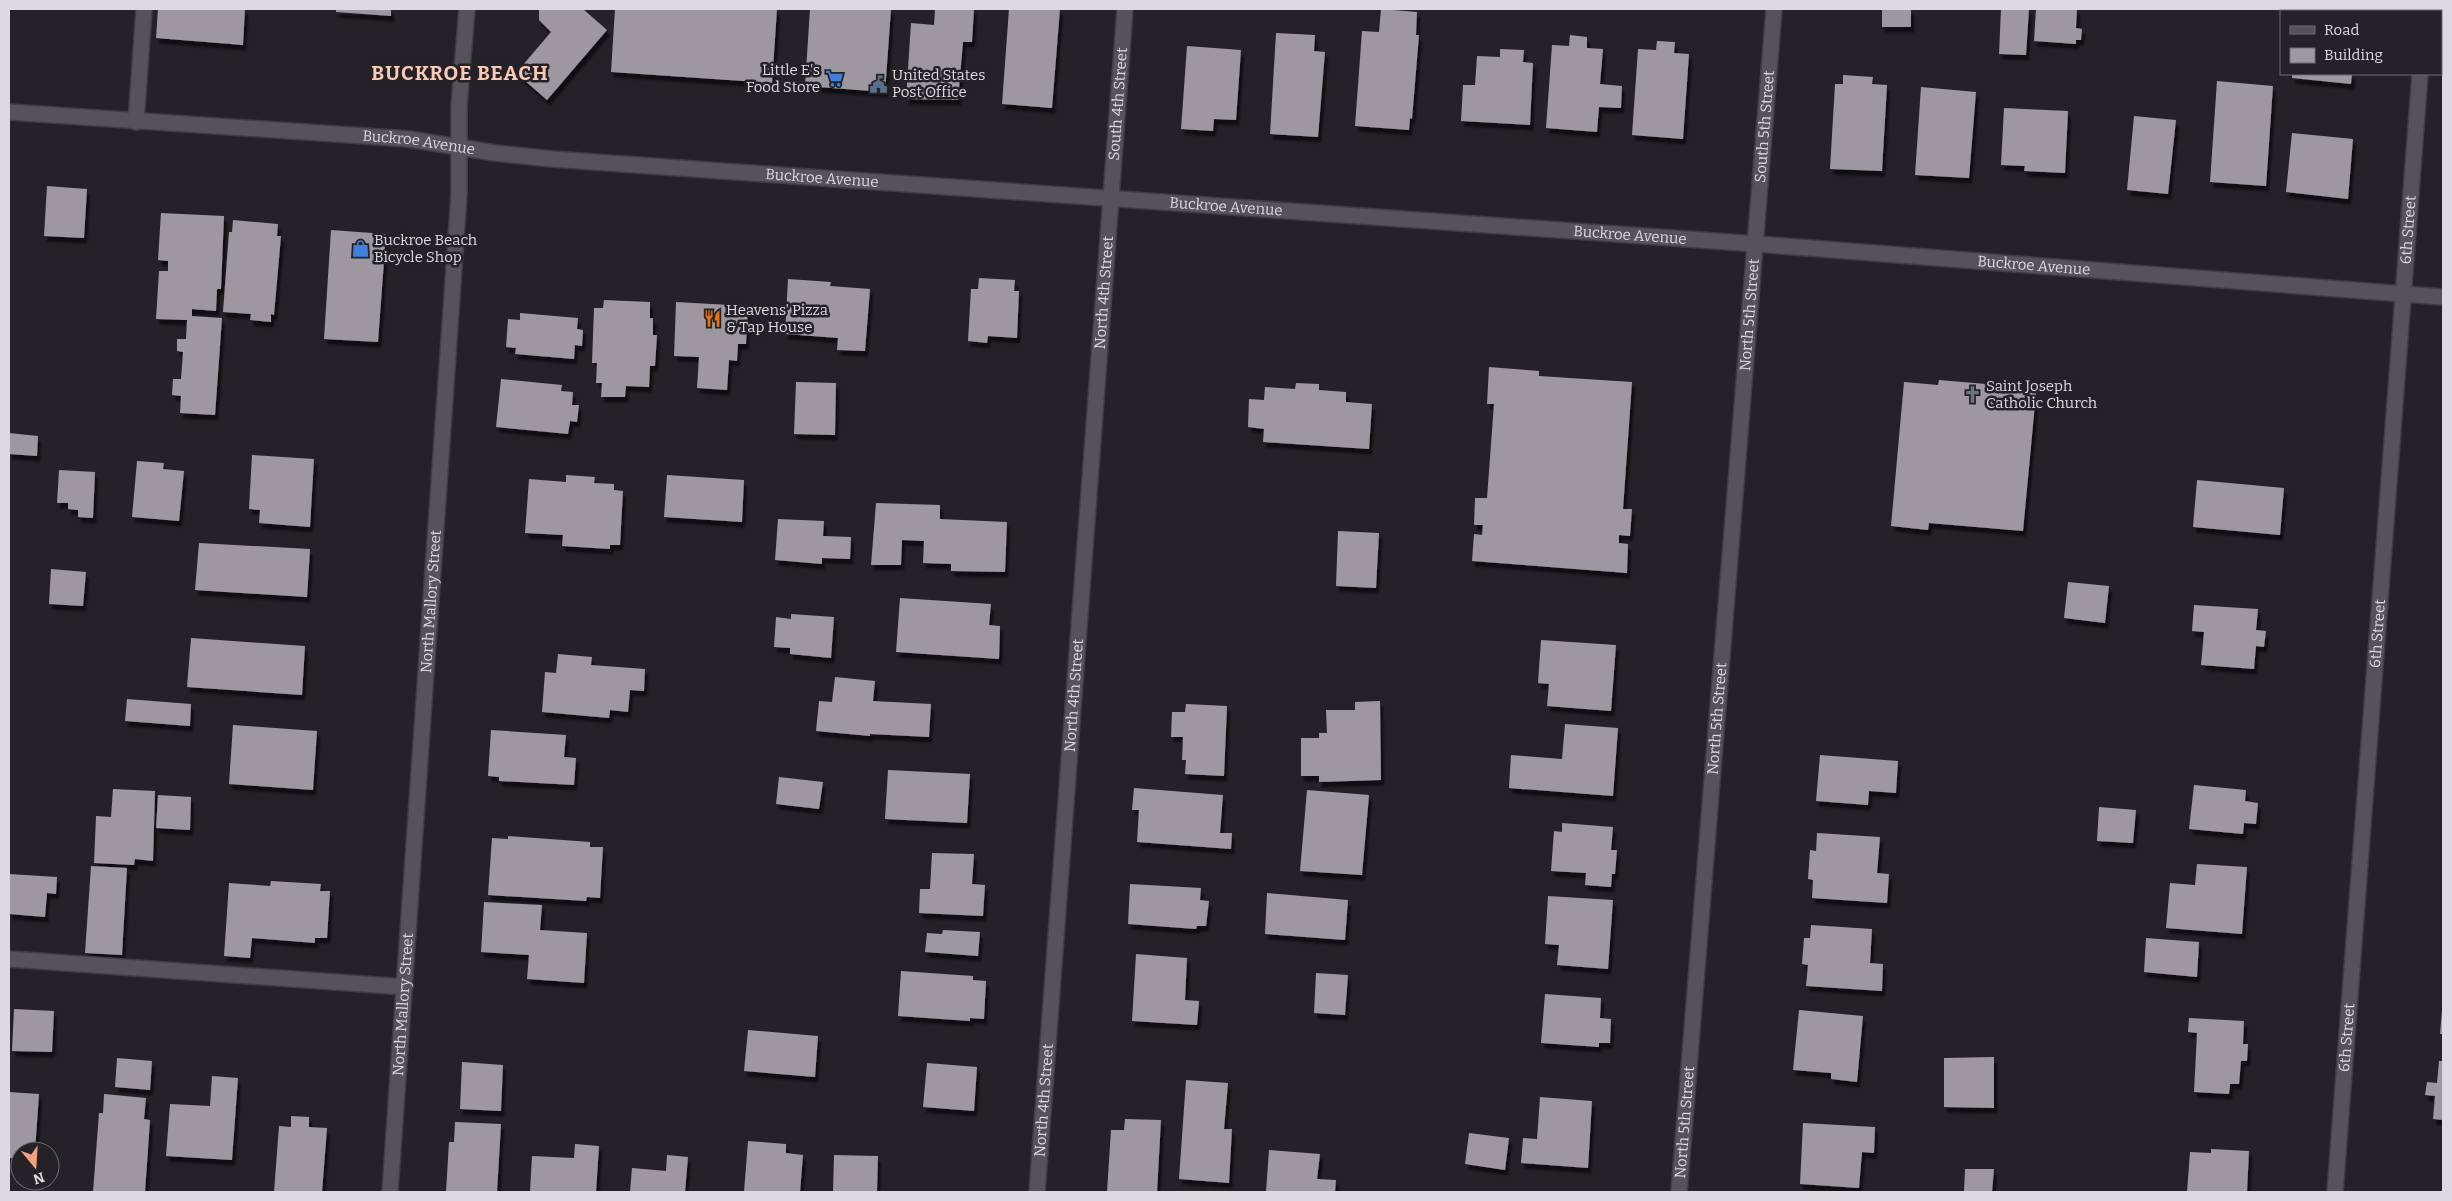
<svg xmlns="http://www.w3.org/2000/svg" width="2452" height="1201" viewBox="0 0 2452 1201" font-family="Bitter,serif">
<defs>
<filter id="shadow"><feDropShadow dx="3" dy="5.5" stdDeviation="1" flood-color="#0009"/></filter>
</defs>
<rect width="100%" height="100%" fill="#252227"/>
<!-- building -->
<path fill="#9d989f" filter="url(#shadow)" d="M158,9H245L243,45L156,38Z
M336,9H391V16L336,12Z
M539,9H583L607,30L547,100L516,73L551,32L539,20Z
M615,9H777L772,83L611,72Z
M810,9H891L885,92L805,86Z
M935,9H974L972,42H963L958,100L906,99L911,23L934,25Z
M1009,9H1060L1052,108L1002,104Z
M1381,9L1417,12L1416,35H1419L1412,119L1410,118L1409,130L1355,126L1362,31L1379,32Z
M1882,9H1911V27H1882Z
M2001,9H2029L2026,55L1999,54Z
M2036,9H2077L2076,28L2082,29L2081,40H2076V44L2034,41Z
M1276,33L1315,35L1314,51L1325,52L1318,137L1270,134Z
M1570,35L1587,37V48L1603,49L1600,84L1622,86L1621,108L1599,107L1597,132L1546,128L1552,45L1569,46Z
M1657,41L1675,42L1674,53L1689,54L1683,139L1632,135L1638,49L1656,50Z
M1187,46L1241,50L1236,120L1214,119L1213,131L1181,129Z
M1500,49L1524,50L1523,62L1533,63L1530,125L1461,121L1463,85H1475L1477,56L1500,57Z
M2292,74H2352L2351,84L2292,78Z
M1843,75L1873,77L1872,84L1887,85L1882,171L1830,169L1835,84H1843Z
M2217,81L2273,86L2266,186L2210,182Z
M1921,87L1976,92L1969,178L1915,175Z
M2004,108L2068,111L2065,173L2024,171L2025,166L2001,165Z
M2134,116L2176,120L2168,194L2127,190Z
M2292,133L2353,139L2348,199L2286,192Z
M47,186L87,189L84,238L44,236Z
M161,213L224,216L221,289H217L216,311L192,309V316L222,318L215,415L180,413L181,396L172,395L173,379H181L183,352L177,351V339H186L187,320L156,319L159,271H168V261L158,260Z
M233,220L278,224L277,236H281L274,315L271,314V322L250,320L251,314L223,312L229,232H232Z
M331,230L386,234L378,342L324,339Z
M979,278L1015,280L1014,291H1019L1017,338L988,336L987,343L968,341L971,289H978Z
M788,279L831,282L830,286L870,289L865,351L837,350L838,338L785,334Z
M604,300L650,302V318H653V335H657L655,366H650L649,387L626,386L625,397H601L602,383H596L597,363H592L594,308H603Z
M676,302L748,306L746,344H738L737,361L729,360L727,390L697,388L699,357L674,356Z
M520,313L578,318L577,329L583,330L582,346L575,345L574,359L515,354L516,348L506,347L508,319L520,320Z
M1489,367L1539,371V376L1632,382L1623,509H1632L1630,536L1619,535V543L1628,544L1627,573L1472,561L1474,534L1482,535L1483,525H1474L1475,498H1487L1494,404H1487Z
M501,379L562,385L561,391L573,392L572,405H579L577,422L570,421L568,434L496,427Z
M1939,380L2010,386V391L2036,393L2023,531L1929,523L1928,530L1891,526L1904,382L1938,385Z
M796,382L836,383L835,435L794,434Z
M1296,383L1319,384V390L1346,392V402L1372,404L1369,449L1263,442L1264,429L1248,427L1249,399L1264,400L1265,387L1295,389Z
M9,433L38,436L37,456L9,454Z
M252,455L314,459L310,527L259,523L260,510L249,509Z
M137,461L164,463L163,469L184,471L179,521L132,517Z
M59,470L95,472L93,518L78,517V510L68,509V503H57Z
M566,475L595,477L594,483L614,484V490L623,491L620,545H610V549L562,546L563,535L525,533L529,479L566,482Z
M667,475L744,480L742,522L664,517Z
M2197,480L2284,488L2280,535L2193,527Z
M876,503L940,505V519L1007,522L1005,572L951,571V564L923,563L924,541L902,540L901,565H871Z
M778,519L824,521L823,536L851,537L850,559L822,558V564L775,560Z
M1338,531L1379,533L1376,588L1336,586Z
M199,543L310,549L307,597L195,590Z
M51,569L86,572L83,606L49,604Z
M2068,582L2109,586L2105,623L2064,618Z
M900,598L991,604L989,625L1000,626L999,659L896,652Z
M2194,605L2258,609L2256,630L2266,631L2264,647L2256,646L2254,669L2201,665L2204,632L2192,631Z
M791,614L834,617L831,658L790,654V648L774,647L776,617L791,619Z
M191,638L305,646L302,695L187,687Z
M1541,640L1616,645L1611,711L1547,706L1549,684L1538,683Z
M558,654L592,657L591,665L645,669L644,691L630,690L628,712L610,710L609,718L542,712L545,672L556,673Z
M835,677L875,681L873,701L931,704L929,737L870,734V736L816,731L819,701L832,702Z
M127,699L191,704L190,726L125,721Z
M1380,701L1381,780L1319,782V776H1301V738H1319V733H1327L1326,710H1355V702Z
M1186,704L1227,706L1224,776L1185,774L1186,760H1182L1183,737H1171L1172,712H1185Z
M1565,724L1618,728L1613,796L1509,788L1511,755L1562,759Z
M233,725L317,731L313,790L229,784Z
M491,730L566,735L564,757L576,758L574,785L499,781V777L488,776Z
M1820,755L1898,761L1896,793L1869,791L1868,805L1816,801Z
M888,770L970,774L967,823L885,819Z
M779,777L823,782L819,809L776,804Z
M2194,785L2246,790L2245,801L2258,803L2256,824L2244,823L2243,834L2189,829Z
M1134,788L1223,795L1220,833H1232L1231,849L1137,842L1139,810H1132Z
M113,789L155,791L153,861L135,859L134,865L94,863L96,816L111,817Z
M1307,790L1369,795L1362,875L1300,871Z
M158,795L191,797L190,830L156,828Z
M2099,807L2136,810L2133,843L2097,841Z
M1562,823L1613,827L1611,850H1617L1615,874H1612L1611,887L1585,885L1586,873L1551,871L1554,831L1562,832Z
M1817,833L1880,837L1877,873L1889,874L1887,903L1812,898L1813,880L1808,879L1810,850L1816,851Z
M508,836L590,842V847H603L600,898L587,897L586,901L488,895L492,838L508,839Z
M932,853L974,854L972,884L985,885L983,916L919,913L920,889H930Z
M2197,864L2247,867L2242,934L2166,928L2170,883L2195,885Z
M91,866L127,868L122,955L85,953Z
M9,874L57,877L56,894L47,893L45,917L9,914Z
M271,881L321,884L320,891H330L327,938H315V943L252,938L250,958L224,956L229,883L270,886Z
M1130,884L1201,888L1200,900L1209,901L1206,926H1197L1196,929L1128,924Z
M1267,893L1348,900L1345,940L1265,934Z
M1548,896L1613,900L1608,969L1557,965L1559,945L1545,944Z
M484,902L542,905L540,930L587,933L584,983L527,979L529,955L481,952Z
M1811,925L1872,929L1870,963L1883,964L1882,991L1806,986L1808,965L1802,964L1804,938H1810Z
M943,930L980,932L978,956L925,952L927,933L942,934Z
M2146,938L2199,942L2197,977L2144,972Z
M1136,954L1187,958L1185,1000L1199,1001L1197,1025L1132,1021Z
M901,971L973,976V980L986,981L984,1019L970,1018V1021L898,1016Z
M1316,973L1348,975L1345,1015L1314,1013Z
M1545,994L1601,998L1600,1018L1611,1019L1610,1043H1599V1047L1541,1043Z
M14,1009L54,1011L52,1052L12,1051Z
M1799,1010L1863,1016L1857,1082L1831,1079V1073L1793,1070Z
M2442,1010H2443V1034H2440Z
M2189,1018L2244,1021L2243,1044H2248L2247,1061H2241L2239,1084H2230L2229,1094L2194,1092L2197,1033L2188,1032Z
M748,1030L818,1036L815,1077L744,1071Z
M1994,1057V1108L1944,1107V1058Z
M117,1058L152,1061L150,1090L115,1087Z
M2439,1061H2443V1120L2433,1119L2435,1096L2425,1095L2427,1082L2437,1083Z
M462,1062L503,1065L501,1111L460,1109Z
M927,1063L977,1067L974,1111L923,1107Z
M212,1076L238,1078L232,1160L166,1156L170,1104L210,1106Z
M1186,1080L1228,1083L1224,1129H1232L1229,1183L1179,1179Z
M9,1092L39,1094L35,1151H20V1159L9,1158Z
M104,1094L146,1098L144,1119L150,1120L145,1192H93L99,1113H103Z
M1540,1097L1592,1101L1588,1168L1521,1163L1523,1138L1537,1139Z
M291,1116L309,1117V1127L327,1128L322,1192H274L279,1126L291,1127Z
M1125,1119L1161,1120L1157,1192H1107L1111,1130H1124Z
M455,1122L501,1124L497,1192H446L449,1142H454Z
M1803,1123L1875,1127L1874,1153L1862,1152L1859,1188L1800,1184Z
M1469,1133L1509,1138L1505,1170L1465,1164Z
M748,1141L786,1144V1153L803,1155L800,1192H744Z
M575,1144L599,1146L596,1192H530L532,1156L574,1158Z
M2211,1149L2249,1151L2247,1192H2187L2190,1152L2211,1153Z
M1269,1150L1320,1154L1317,1179L1336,1180L1335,1192H1266Z
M667,1155L688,1157L685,1192H630L632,1168L666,1171Z
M834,1155L878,1156L877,1192H833Z
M1965,1169H1994L1992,1192H1964Z"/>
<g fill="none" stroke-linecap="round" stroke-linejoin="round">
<defs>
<g id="minor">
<path d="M2425,11V9"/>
<path id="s1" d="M9,112L409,139L495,153L552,159L1757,244L2443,297"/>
<path d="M136,122L144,9"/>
<path d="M9,959L405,987"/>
<path id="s2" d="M390,1192L459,195V106L467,9"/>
<path id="s3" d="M1037,1192L1125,9"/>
<path id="s4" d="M1679,1192L1774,9"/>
<path id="s5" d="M2335,1192L2420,74"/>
</g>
</defs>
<!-- minor casing -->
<use href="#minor" stroke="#3f3d41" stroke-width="18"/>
<!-- minor -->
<use href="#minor" stroke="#565259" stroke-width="15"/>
</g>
<!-- icons -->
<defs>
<symbol id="supermarket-bare" viewBox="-9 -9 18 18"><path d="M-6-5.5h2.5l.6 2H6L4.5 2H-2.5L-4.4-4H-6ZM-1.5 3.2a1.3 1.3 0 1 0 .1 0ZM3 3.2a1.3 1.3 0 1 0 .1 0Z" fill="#3f7fe0" stroke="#252227" stroke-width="2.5" paint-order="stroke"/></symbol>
<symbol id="civic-bare" viewBox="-9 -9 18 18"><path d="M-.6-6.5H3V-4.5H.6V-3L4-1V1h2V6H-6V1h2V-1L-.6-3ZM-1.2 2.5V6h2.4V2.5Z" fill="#5c6f8a" stroke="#252227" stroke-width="2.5" paint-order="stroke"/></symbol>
<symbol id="shop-bare" viewBox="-9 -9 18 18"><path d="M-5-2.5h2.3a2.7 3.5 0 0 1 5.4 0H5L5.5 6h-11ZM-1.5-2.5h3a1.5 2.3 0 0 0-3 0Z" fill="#3f7fe0" stroke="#252227" stroke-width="2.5" paint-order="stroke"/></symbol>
<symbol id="restaurant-bare" viewBox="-9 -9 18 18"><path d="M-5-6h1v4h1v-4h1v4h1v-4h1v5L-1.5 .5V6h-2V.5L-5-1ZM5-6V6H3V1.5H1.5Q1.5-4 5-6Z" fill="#e8710a" stroke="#252227" stroke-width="2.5" paint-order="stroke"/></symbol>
<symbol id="church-bare" viewBox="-9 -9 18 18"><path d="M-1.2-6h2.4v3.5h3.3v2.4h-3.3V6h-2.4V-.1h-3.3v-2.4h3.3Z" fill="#6b7280" stroke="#252227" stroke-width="2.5" paint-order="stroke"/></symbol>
</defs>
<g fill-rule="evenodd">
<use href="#supermarket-bare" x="822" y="66" width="25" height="25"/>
<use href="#civic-bare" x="866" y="72" width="25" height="25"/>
<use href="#shop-bare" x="348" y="236" width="25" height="25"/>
<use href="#restaurant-bare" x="700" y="306" width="25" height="25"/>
<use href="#church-bare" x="1960" y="382" width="25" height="25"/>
</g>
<g text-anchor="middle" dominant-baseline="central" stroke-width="5" stroke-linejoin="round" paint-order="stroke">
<!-- poi labels -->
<g font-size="15" fill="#dcdade" stroke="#252227" text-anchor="start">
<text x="820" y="70" text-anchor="end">Little E's<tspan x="820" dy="17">Food Store</tspan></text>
<text x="892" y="75">United States<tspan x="892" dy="17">Post Office</tspan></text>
<text x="374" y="240">Buckroe Beach<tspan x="374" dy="17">Bicycle Shop</tspan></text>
<text x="726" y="310">Heavens' Pizza<tspan x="726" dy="17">&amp; Tap House</tspan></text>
<text x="1986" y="386">Saint Joseph<tspan x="1986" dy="17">Catholic Church</tspan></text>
</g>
<!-- street labels -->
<g font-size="15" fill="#dcdade" stroke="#252227">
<text stroke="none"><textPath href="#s3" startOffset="1091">South 4th Street</textPath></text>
<text stroke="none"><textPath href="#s4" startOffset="1069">South 5th Street</textPath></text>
<text stroke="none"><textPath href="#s1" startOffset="411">Buckroe Avenue</textPath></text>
<text stroke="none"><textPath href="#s1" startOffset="816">Buckroe Avenue</textPath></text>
<text stroke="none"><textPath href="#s1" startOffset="1221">Buckroe Avenue</textPath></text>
<text stroke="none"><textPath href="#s5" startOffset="965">6th Street</textPath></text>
<text stroke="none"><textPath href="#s1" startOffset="1626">Buckroe Avenue</textPath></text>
<text stroke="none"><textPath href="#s1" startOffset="2031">Buckroe Avenue</textPath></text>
<text stroke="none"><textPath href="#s3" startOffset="902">North 4th Street</textPath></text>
<text stroke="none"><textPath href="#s4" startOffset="880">North 5th Street</textPath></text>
<text stroke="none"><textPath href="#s2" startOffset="592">North Mallory Street</textPath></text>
<text stroke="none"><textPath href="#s5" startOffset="560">6th Street</textPath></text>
<text stroke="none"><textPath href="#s3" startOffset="498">North 4th Street</textPath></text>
<text stroke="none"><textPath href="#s4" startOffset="475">North 5th Street</textPath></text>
<text stroke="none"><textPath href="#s2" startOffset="188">North Mallory Street</textPath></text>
<text stroke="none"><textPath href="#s5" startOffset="155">6th Street</textPath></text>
<text stroke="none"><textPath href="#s3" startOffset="92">North 4th Street</textPath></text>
<text stroke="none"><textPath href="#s4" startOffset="70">North 5th Street</textPath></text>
</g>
<!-- district labels -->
<g font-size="20" font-weight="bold" letter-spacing="1" fill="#facab8" stroke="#252227">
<text x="460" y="73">BUCKROE BEACH</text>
</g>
</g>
<!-- border -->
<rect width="2452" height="1201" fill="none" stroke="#dcdade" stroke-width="20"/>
<!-- legend -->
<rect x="2280" y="10" width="162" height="65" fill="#252227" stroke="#6e6c70"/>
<rect x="2290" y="26" width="25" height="8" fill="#565259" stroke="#6e6c70"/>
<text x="2324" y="35" font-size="15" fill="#dcdade">Road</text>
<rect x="2290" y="48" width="25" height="15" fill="#9d989f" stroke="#6e6c70"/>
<text x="2324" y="60" font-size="15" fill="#dcdade">Building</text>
<!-- north arrow -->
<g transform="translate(35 1166) rotate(162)"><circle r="24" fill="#252227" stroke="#6e6c70"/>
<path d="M0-4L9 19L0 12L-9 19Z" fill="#f2a080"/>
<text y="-8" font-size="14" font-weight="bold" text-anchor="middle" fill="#dcdade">N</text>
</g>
</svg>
